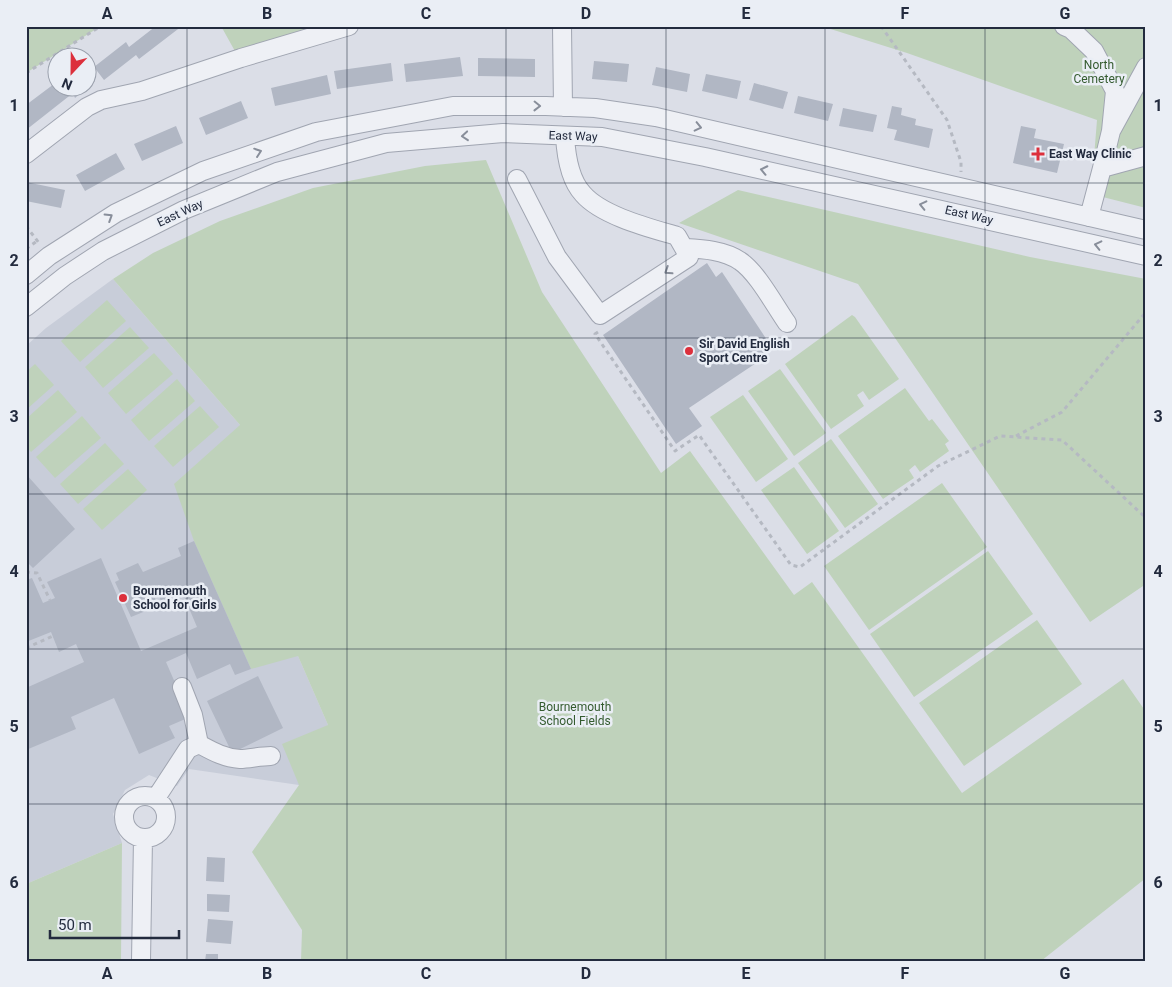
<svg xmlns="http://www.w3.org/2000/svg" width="1172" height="987" viewBox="0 0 1172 987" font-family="Roboto,sans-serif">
<rect width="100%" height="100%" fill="#dbdee7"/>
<!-- built -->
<path fill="#c8cdd9" d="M113,279L240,425L298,656L328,725L299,785L189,769L177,786L149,775L125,790L113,814L122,843L26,884V346L46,328Z"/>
<!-- green -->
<path fill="#bfd2bb" d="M26,26H101L26,73Z
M221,26H337L236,53Z
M821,26H1146V208L1091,194L1097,120L907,53Z
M486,160L542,292L661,473L690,451L794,595L812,582L962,793L1123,679L1146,712V878L1041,961H301L302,930L252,852L299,785L282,744L328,725L298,656L251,669L194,541L174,484L240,425L113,279L153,253L220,221L313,188L425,166Z
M738,190L1030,257L1146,279V584L1090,622L858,284L679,223Z
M107,300L126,321L80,362L61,341Z
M852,315L855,317L899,379L869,400L863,391L857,395L864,406L831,429L785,364Z
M130,327L149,348L103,388L85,367Z
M154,353L173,374L126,414L108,393Z
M35,364L54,385L26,410V372Z
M780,369L826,433L794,456L748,391Z
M177,379L195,401L149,441L131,420Z
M905,388L929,421L932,419L949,441L945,444L949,451L920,472L915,465L909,470L914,478L883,499L838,436Z
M58,390L77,412L31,452L26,446V419Z
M743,395L788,459L756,482L710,417Z
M200,406L219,427L173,467L154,446Z
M82,416L101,438L55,478L36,457Z
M831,439L878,504L845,528L798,463Z
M105,443L124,464L78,504L60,484Z
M794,467L839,531L807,554L761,490Z
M128,469L147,490L102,530L83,509Z
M942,483L987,547L869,630L824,566Z
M988,551L1033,614L914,697L870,634Z
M1037,620L1082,684L964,766L919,703Z
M122,843L121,961H30L26,956V884Z"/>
<!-- building -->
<path fill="#b1b7c4" d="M156,26H182L139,59L136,55L104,80L94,67L126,42L129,47Z
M460,57L463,76L406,82L404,64Z
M478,58L535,59V77L478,76Z
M594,61L629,64L627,82L592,79Z
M391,63L393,81L337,89L334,71Z
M656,67L690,74L687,92L652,85Z
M88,72L95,81L75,98L73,93L26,130V105L58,81V88H88Z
M706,74L741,81L737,99L702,91Z
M327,75L331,94L275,106L271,88Z
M754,83L788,92L783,109L749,100Z
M798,96L833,104L828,121L794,113Z
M241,101L248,118L206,135L199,118Z
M892,106L902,108L901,115L916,119L915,125L933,129L929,148L894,140L897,130L887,128Z
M843,108L877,115L873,132L839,126Z
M176,126L183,143L142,161L134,144Z
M1021,126L1036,129L1034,138L1064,144L1057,173L1013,163Z
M116,153L125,169L85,191L76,175Z
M26,182L65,190L61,208L26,201Z
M707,263L716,277L722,272L769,343L763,347L768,355L689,408L702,426L676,444L603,335Z
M26,474L75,529L33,568L26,561Z
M194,541L251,669L235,675L230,664L197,679L186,653L166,662L190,717L169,726L175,738L139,754L114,698L71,717L76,729L26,750V688L84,662L76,644L59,652L51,632L26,642V580L32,578L43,603L55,598L47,582L101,558L141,651L197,627L183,594L161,601L157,591L153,593L158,606L131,617L115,582L119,580L116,573L138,563L143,572L181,556L178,548Z
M258,676L283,728L232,753L207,701Z
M207,857L225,858L224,882L206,881Z
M207,894L230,895L229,912L207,911Z
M208,919L233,921L231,944L206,942Z
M206,954H218V961H205Z"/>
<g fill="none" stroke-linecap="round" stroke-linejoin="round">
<defs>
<path id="minor" d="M562,26L563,107
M1064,26L1071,29L1094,51L1115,91L1111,131
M26,154L87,107L101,100L142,91L241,58L349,26
M1102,168L1111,131L1146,67
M517,179L557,257L600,315L689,257L677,236C650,228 602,216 583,194C569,179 566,155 565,136
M1089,217L1102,168L1146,156
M684,248C702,249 724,250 740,261C757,272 775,306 787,323
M26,275L49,256L116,213L203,171L316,132L453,106H546L595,108L656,117L1146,230
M26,307L65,276L103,251L184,210L277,172L386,143L503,133L602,137L705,157L1146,256
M182,687L193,715L199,744
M124 817a21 21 0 1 1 42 0a21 21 0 1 1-42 0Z
M156,798L188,749L199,744C212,751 224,758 240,759C249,759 260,756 271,756
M141,961L143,838"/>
</defs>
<!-- minor casing -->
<use href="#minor" stroke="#a0a5b1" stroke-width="20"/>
<!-- path -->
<path stroke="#b5b9c2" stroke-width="3" stroke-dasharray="4 4" stroke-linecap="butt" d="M881,26L947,120L961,162V172
M26,73L101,26
M26,226L39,243
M26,249L37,241
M598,332L595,334L675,451L699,435L791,565L800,567L938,466L1000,436L1062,440L1146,518
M1016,436L1062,412L1146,312
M26,572L37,573L50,600
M26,648L53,636"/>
<!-- minor -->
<use href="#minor" stroke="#eef0f5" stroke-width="18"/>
</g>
<!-- one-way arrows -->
<defs><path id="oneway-chevron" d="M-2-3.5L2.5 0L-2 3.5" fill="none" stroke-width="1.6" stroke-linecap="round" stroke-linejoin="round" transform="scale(1.25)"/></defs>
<g stroke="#888e9a">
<use href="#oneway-chevron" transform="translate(537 106) rotate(1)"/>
<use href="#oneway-chevron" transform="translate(698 127) rotate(13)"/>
<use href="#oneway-chevron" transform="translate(465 136) rotate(175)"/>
<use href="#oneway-chevron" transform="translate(258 152) rotate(-19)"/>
<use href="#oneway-chevron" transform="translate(764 170) rotate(-168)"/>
<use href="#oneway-chevron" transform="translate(923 205) rotate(-167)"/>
<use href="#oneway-chevron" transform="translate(109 217) rotate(-32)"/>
<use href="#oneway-chevron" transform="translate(1098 245) rotate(-167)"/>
<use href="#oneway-chevron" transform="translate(668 271) rotate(147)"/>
</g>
<!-- grid -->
<path fill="none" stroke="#232b3e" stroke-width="1" stroke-opacity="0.55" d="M187,26V961M347,26V961M506,26V961M666,26V961M825,26V961M985,26V961M26,183H1146M26,338H1146M26,494H1146M26,649H1146M26,804H1146"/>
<!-- markers -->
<g fill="#dc303c" stroke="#eaeef5" stroke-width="2">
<path d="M1035.5 146.5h5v5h5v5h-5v5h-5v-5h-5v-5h5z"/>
<circle cx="689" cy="351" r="5"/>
<circle cx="123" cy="598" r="5"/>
</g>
<g text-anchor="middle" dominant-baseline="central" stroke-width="5" stroke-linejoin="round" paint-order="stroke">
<!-- park labels -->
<g font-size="12" fill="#345b2f" stroke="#eaeef5">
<text x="1099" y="65">North<tspan x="1099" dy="14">Cemetery</tspan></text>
<text x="575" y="707">Bournemouth<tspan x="575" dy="14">School Fields</tspan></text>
</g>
<!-- street labels -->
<g font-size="12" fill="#232b3e" stroke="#eaeef5">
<text transform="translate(573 136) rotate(2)">East Way</text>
<text transform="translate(180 213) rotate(-25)">East Way</text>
<text transform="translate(969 215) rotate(13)">East Way</text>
</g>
<!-- poi labels -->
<g font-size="12" font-weight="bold" fill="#232b3e" stroke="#eaeef5" text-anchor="start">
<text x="1049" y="154">East Way Clinic</text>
<text x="699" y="344">Sir David English<tspan x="699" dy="14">Sport Centre</tspan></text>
<text x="133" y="591">Bournemouth<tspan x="133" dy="14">School for Girls</tspan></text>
</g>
</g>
<!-- border -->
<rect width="1172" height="987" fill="none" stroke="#eaeef5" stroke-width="55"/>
<!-- north arrow -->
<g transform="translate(72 72) rotate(202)"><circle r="24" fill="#eaeef5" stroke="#9aa0ac"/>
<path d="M0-4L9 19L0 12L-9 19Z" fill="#dc303c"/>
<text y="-8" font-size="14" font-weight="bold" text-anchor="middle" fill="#232b3e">N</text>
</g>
<!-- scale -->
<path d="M50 930v8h129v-8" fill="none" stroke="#232b3e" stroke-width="2.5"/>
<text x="58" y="930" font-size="15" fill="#232b3e" stroke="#eaeef5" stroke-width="4" paint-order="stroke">50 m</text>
<rect x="28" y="28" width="1116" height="932" fill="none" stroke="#232b3e" stroke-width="2"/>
<g font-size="16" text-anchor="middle" font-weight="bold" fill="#232b3e">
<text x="107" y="19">A</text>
<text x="267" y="19">B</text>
<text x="426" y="19">C</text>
<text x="586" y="19">D</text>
<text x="746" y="19">E</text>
<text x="905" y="19">F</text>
<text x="1065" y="19">G</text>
<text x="14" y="111">1</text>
<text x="1158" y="111">1</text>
<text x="14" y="266">2</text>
<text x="1158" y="266">2</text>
<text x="14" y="422">3</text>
<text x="1158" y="422">3</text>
<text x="14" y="577">4</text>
<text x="1158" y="577">4</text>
<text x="14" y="732">5</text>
<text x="1158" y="732">5</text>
<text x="14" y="888">6</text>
<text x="1158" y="888">6</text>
<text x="107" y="979">A</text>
<text x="267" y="979">B</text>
<text x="426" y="979">C</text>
<text x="586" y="979">D</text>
<text x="746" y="979">E</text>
<text x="905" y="979">F</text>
<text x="1065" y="979">G</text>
</g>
</svg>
